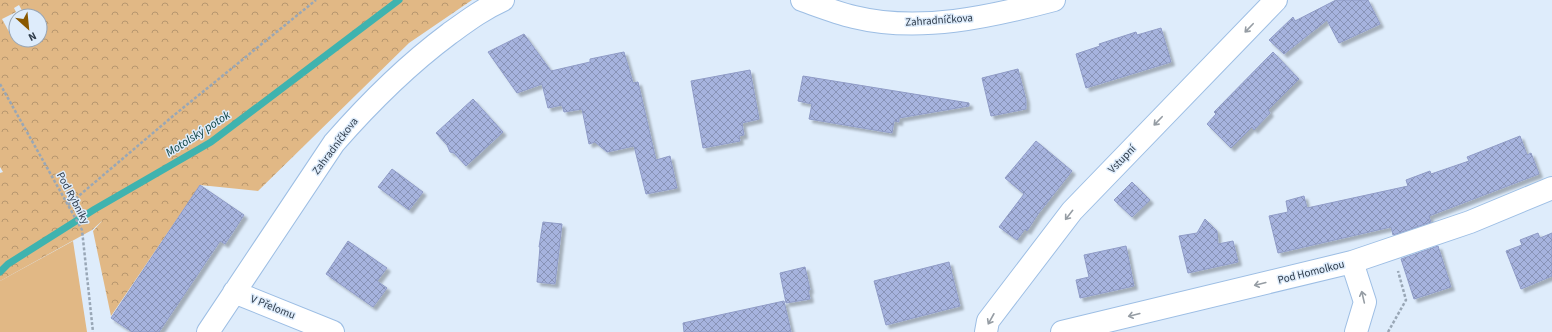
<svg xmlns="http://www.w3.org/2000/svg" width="1552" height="332" viewBox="0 0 1552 332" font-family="'Source Sans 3',sans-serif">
<defs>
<pattern id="forest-crowns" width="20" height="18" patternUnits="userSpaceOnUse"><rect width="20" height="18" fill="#e1b885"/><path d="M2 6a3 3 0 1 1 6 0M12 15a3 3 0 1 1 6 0" fill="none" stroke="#b7976f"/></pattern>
<pattern id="building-cross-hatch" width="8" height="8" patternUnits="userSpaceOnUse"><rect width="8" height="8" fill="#a6b3de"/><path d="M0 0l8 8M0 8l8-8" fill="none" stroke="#8893b6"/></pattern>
<filter id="shadow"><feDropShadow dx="3.5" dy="3.5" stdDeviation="1" flood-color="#0004"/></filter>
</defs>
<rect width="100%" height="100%" fill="#deecfb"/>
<!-- grass -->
<path fill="#e1b885" d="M73,241L87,332H0V281Z"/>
<!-- forest -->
<path fill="url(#forest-crowns)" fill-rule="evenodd" d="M0,0H472L409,43L258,191L200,185L111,316L93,231L103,220L92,230L0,281V173L3,172L0,167ZM19,5L25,16H40V40H16V38L13,39L2,19L16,12L14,8Z"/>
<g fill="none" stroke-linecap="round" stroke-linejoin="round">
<!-- stream -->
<path stroke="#3fb3af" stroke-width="7" d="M0,272L8,264L95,209L211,142L399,0"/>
</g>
<!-- building -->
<path fill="url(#building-cross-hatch)" stroke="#8f9bc6" filter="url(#shadow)" d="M1336,0H1368L1380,24L1339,43L1327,20L1284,54L1269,40L1293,17L1295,21Z
M1161,28L1171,62L1086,88L1076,54L1100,46L1099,44L1136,32L1137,35Z
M524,34L551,71L590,62V59L624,52L633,83L638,82L656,160L670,156L677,188L646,194L634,146L607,152L595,142L589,144L582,109L564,112L562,105L548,108L542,84L517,93L488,52Z
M1273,52L1299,79L1268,110L1270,113L1254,130L1252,127L1231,148L1207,124L1216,114L1214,112Z
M1018,69L1026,100V109L991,116L982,78Z
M750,70L759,119L742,123L744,135L739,136L740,141L703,148L691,81Z
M803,76L969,103V106L899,118V122L894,121L892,133L809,119L812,104L798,101Z
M473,99L503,132L466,166L454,153L450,152L447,145L436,133Z
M1520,136L1527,155L1531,153L1539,174L1429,216L1431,222L1393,235L1391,227L1278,253L1269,216L1288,212L1286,201L1304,196L1307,208L1408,186L1406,180L1430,171L1431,174L1469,161L1467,157Z
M1036,141L1072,171L1038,214L1027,231L1025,229L1017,240L999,227L1024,194L1005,178Z
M392,169L423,192L409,210L378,187Z
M1132,182L1150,200L1132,217L1114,200Z
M200,185L244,215L225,244L220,241L159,332H132L111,318Z
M1205,219L1217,231L1218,244L1233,241L1238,262L1188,273L1179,236L1197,233Z
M543,222L562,224L555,284L537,282L540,247H539Z
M1538,233L1540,238L1552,233V276L1521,289L1506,251L1522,245L1520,240Z
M348,241L387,268L377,281L387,288L373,307L326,274Z
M1126,246L1134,286L1080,298L1076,280L1089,277L1084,255Z
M1438,246L1451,287L1414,299L1401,259Z
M949,262L960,306L886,325L874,281Z
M805,267L810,290H808L810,299L786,303L780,273Z
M784,301L791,332H684L683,323Z"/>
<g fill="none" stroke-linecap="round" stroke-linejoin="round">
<defs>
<path id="minor" d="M802,0C819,6 837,13 854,17C919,33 990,17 1054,0
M1352,262L1365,302L1356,332
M234,292L333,332
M208,332L334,143C369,103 406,66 449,34C467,21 483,9 503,0
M986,332L988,321L1072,211L1276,0
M1062,332L1352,262L1470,222L1552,188"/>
</defs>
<!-- minor casing -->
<use href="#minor" stroke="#9dbee4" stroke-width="24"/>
<!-- path -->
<path stroke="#99a7b6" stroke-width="2.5" stroke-dasharray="3 2" stroke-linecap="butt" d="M0,84L82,230L93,332
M68,205L173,116L316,0
M1388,332L1406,300L1398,271"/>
<!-- minor -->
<use href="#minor" stroke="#fff" stroke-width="22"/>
</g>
<!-- one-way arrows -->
<defs><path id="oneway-shaft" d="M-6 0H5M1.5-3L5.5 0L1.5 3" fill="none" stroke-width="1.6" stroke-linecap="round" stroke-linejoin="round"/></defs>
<g stroke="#969da4">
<use href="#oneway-shaft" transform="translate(1249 28) rotate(134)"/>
<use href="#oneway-shaft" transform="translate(1158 121) rotate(134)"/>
<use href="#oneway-shaft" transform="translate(1069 215) rotate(128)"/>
<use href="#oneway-shaft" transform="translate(1260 284) rotate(166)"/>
<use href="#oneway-shaft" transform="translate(1363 297) rotate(-103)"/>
<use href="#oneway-shaft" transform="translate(1134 315) rotate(166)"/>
<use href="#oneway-shaft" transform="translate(991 319) rotate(119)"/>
</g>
<g text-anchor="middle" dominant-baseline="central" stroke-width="3" stroke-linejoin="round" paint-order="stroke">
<!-- street labels -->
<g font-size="11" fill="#2e3b4a" stroke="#deecfb">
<text transform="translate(939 20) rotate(-4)">Zahradníčkova</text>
<text transform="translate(335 146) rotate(-53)">Zahradníčkova</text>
<text transform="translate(1122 159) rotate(-46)">Vstupní</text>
<text transform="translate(73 198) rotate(62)">Pod Rybníky</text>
<text transform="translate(1311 272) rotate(-14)">Pod Homolkou</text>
<text transform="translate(273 307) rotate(22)">V Přelomu</text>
</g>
<!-- water labels -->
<g font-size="12" font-style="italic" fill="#053c3b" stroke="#deecfb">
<text transform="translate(198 134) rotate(-33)">Motolský potok</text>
</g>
</g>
<!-- north arrow -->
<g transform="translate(28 28) rotate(153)"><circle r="19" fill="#deecfb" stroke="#98a5b4"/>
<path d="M0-3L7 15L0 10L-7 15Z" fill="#8a5901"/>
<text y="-6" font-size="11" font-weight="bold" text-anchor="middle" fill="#2e3b4a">N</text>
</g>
</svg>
